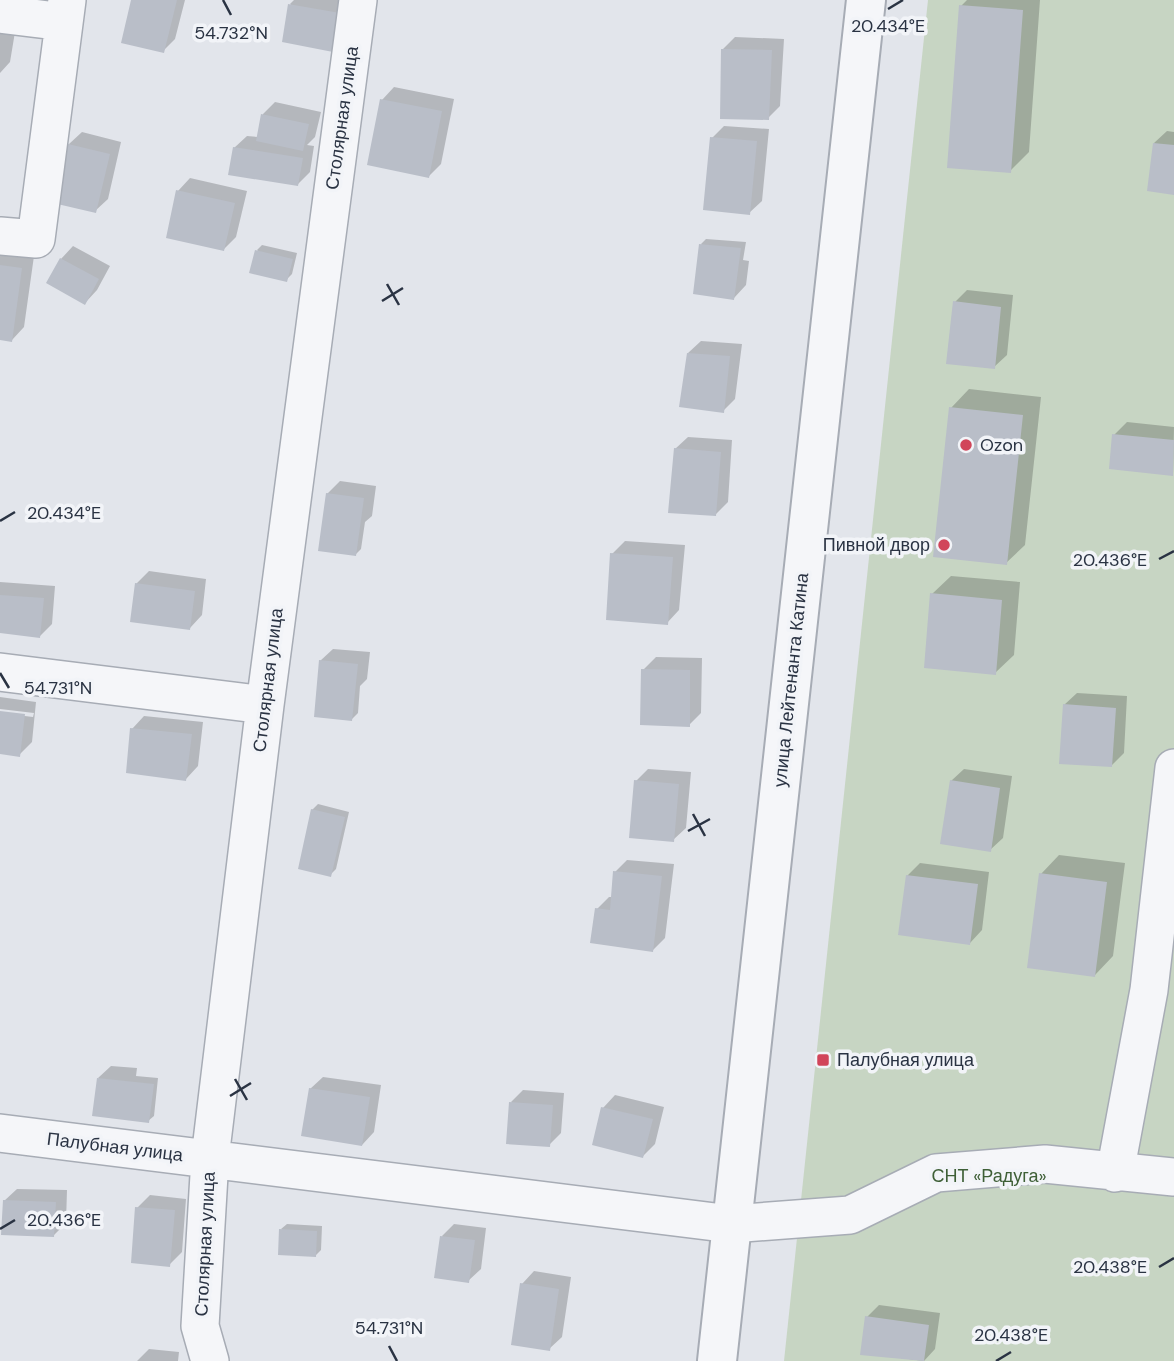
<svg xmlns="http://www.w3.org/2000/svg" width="1174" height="1361" viewBox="0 0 1174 1361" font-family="'DM Sans',sans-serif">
<rect width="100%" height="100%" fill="#e2e5eb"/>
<!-- green -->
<path fill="#c7d5c3" d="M928,0H1174V1361H784Z"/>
<!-- shadow -->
<path fill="#0003" d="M133,0H185L175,39L163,51Z
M294,0H345L333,50L290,4Z
M967,0H1040L1029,152L1010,171L961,6Z
M0,29L15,32L10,62L0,73Z
M735,37L784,39L780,106L768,118L723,49Z
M394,87L454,99L441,164L429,176L382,100Z
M275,102L321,112L315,137L307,145L314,146L310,172L298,184L234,148L247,136L258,137L263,114Z
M724,126L769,129L762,201L749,213L712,138Z
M1167,131L1174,132V193L1154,143Z
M82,132L121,142L108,199L95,211L69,144Z
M190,178L247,191L236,237L224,249L178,191Z
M706,239L746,242L743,260L749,261L746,285L734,298L701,244Z
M262,245L297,253L292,274L286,280L257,250Z
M73,246L110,266L97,290L85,303L48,283L61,259Z
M0,251L34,256L24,327L12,340L0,338Z
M967,290L1013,295L1007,355L994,367L955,302Z
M701,341L742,344L735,399L723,411L688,353Z
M969,389L1041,397L1025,545L1006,563L951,408Z
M1127,422L1174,427L1173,474L1114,435Z
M688,437L732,440L728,502L715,515L675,449Z
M340,481L376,486L372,516L365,522L361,549L356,554L327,494Z
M625,541L685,545L679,610L667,623L612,554Z
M149,571L206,579L202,615L190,628L136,584Z
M951,576L1020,582L1014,655L995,673L932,594Z
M0,582L55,586L52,624L40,636L0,632Z
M333,649L370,652L367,679L360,686L358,713L352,719L320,661Z
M656,657L702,658L701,713L689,725L643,670Z
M1077,693L1127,696L1124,753L1111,766L1064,705Z
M0,697L36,702L32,742L19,755L0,753V713L33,717L34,713L0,709Z
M144,716L203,722L198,766L186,779L132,729Z
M648,769L691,772L686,828L673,840L636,781Z
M964,769L1012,776L1003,838L990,850L951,781Z
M318,804L349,812L336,869L330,875L312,810Z
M1059,855L1125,863L1113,956L1095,975L1041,874Z
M627,860L674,864L665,938L653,950L597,909L609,897H613L615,872Z
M920,863L989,872L982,930L970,943L907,876Z
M111,1066L137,1068L136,1076L158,1078L154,1116L148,1121L98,1078Z
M323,1077L381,1085L374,1132L362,1145L310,1089Z
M523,1090L564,1093L561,1133L549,1145L511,1102Z
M615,1095L664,1107L655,1144L643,1156L603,1108Z
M17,1189L67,1190L66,1223L54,1235L4,1201Z
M150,1195L186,1199L182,1252L169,1265L137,1208Z
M287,1224L322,1226L321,1250L315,1256L281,1229Z
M454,1224L486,1228L481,1269L468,1281L442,1236Z
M534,1271L571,1277L562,1337L549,1349L522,1284Z
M879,1305L940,1313L935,1349L924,1361L862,1353L867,1317Z
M149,1349L179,1352L178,1361H137Z"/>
<!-- building -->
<path fill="#b9bec8" d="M131,0H177L164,53L121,43Z
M288,4L340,13L333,52L282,42Z
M959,5L1023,10L1011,173L947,168Z
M721,49L772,50L769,120L720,119Z
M380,99L442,111L429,178L367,165Z
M261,114L309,124L303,151L256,141Z
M710,137L757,141L750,215L703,210Z
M1153,143L1174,145V195L1147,191Z
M68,144L110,154L96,213L53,203Z
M233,147L303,158L298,186L228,175Z
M176,190L235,203L224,251L166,238Z
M699,244L741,248L734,300L693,294Z
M255,250L293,259L287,282L249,273Z
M60,258L99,279L85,305L46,283Z
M0,265L22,268L12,342L0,340Z
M953,301L1001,307L995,369L946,364Z
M687,353L730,356L724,413L679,407Z
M949,407L1023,415L1007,565L933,557Z
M1112,434L1174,440L1173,476L1109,469Z
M674,448L721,452L716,516L668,513Z
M326,493L364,498L356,556L318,551Z
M610,553L673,557L668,625L606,620Z
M135,583L195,591L190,630L130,622Z
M930,593L1002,600L996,675L924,668Z
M0,595L44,598L40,638L0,633Z
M319,660L358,664L352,721L314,717Z
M641,669L690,670V727L640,725Z
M1063,704L1116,708L1112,767L1059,764Z
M0,711L25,714L20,757L0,754Z
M130,728L192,734L186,781L126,773Z
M634,780L679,784L674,842L629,838Z
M950,780L1000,788L991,852L940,844Z
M311,809L345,817L331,877L298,869Z
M613,871L662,876L653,952L590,943L595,908L610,910Z
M1039,873L1107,882L1095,977L1027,968Z
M906,875L978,884L970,945L898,935Z
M97,1078L154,1084L149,1123L92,1116Z
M309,1088L370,1097L362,1146L301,1136Z
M509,1102L553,1105L550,1147L506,1144Z
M601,1107L653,1119L643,1158L592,1145Z
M3,1200L56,1202L54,1237L1,1235Z
M135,1207L175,1210L170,1267L131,1263Z
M279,1229L317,1231L316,1257L278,1255Z
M440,1236L475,1240L469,1283L434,1278Z
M520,1283L559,1289L550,1351L511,1345Z
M865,1316L929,1325L924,1361L860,1355Z"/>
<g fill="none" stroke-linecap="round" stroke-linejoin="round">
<defs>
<path id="minor" d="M0,14L64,22
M0,236L36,239L67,0
M0,672L265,705
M0,1133L731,1224L850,1215L936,1173L1045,1164L1174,1177
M1115,1173L1149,990L1174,768
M210,1361L200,1326L210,1158L265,705L358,0"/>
<path id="tertiary" d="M717,1361L866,0"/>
</defs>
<!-- minor casing -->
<use href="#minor" stroke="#a7acb5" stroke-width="40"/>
<!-- tertiary casing -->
<use href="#tertiary" stroke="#a7acb5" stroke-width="42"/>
<!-- minor -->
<use href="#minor" stroke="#f5f6f9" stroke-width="37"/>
<!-- tertiary -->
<use href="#tertiary" stroke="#f5f6f9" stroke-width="38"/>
</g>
<!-- ticks -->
<path fill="none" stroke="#2a3343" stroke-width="2.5" d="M223,0L231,15M888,9L903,0M387,284L399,305M382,301L403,288M0,521L15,512M1159,559L1174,551M0,673L9,688M693,814L705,836M688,831L710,819M235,1079L247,1100M230,1096L251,1083M0,1229L15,1220M1159,1267L1174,1258M389,1346L397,1361M996,1361L1011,1352"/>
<!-- markers -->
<g fill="#d1455a" stroke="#f2f4f8" stroke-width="2.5">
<circle cx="966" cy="445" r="7"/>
<circle cx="944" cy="545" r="7"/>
<rect x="816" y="1053" width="14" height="14" rx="3.5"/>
</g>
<g text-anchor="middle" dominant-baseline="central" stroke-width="7" stroke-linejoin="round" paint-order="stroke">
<!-- street labels -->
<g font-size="18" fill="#2a3343" stroke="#f2f4f8">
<text transform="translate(342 118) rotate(-82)">Столярная улица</text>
<text transform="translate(268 680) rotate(-83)">Столярная улица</text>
<text transform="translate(791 680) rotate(-84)">улица Лейтенанта Катина</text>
<text transform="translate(115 1147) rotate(7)">Палубная улица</text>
<text transform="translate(205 1244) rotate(-87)">Столярная улица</text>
</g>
<!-- poi labels -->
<g font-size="18" fill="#2a3343" stroke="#f2f4f8" text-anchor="start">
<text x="980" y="445">Ozon</text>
<text x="930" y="545" text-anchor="end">Пивной двор</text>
<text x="837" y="1060">Палубная улица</text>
</g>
<!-- park labels -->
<g font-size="18" fill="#3e5f36" stroke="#f2f4f8">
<text x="989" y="1176">СНТ «Радуга»</text>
</g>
</g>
<g font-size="18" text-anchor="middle" fill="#2a3343" stroke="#f2f4f8" stroke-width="7" stroke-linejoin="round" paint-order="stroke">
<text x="888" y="32">20.434°E</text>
<text x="231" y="39">54.732°N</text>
<text x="64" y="519">20.434°E</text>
<text x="1110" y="566">20.436°E</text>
<text x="58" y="694">54.731°N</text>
<text x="64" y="1226">20.436°E</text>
<text x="1110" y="1273">20.438°E</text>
<text x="389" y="1334">54.731°N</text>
<text x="1011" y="1341">20.438°E</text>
</g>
</svg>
